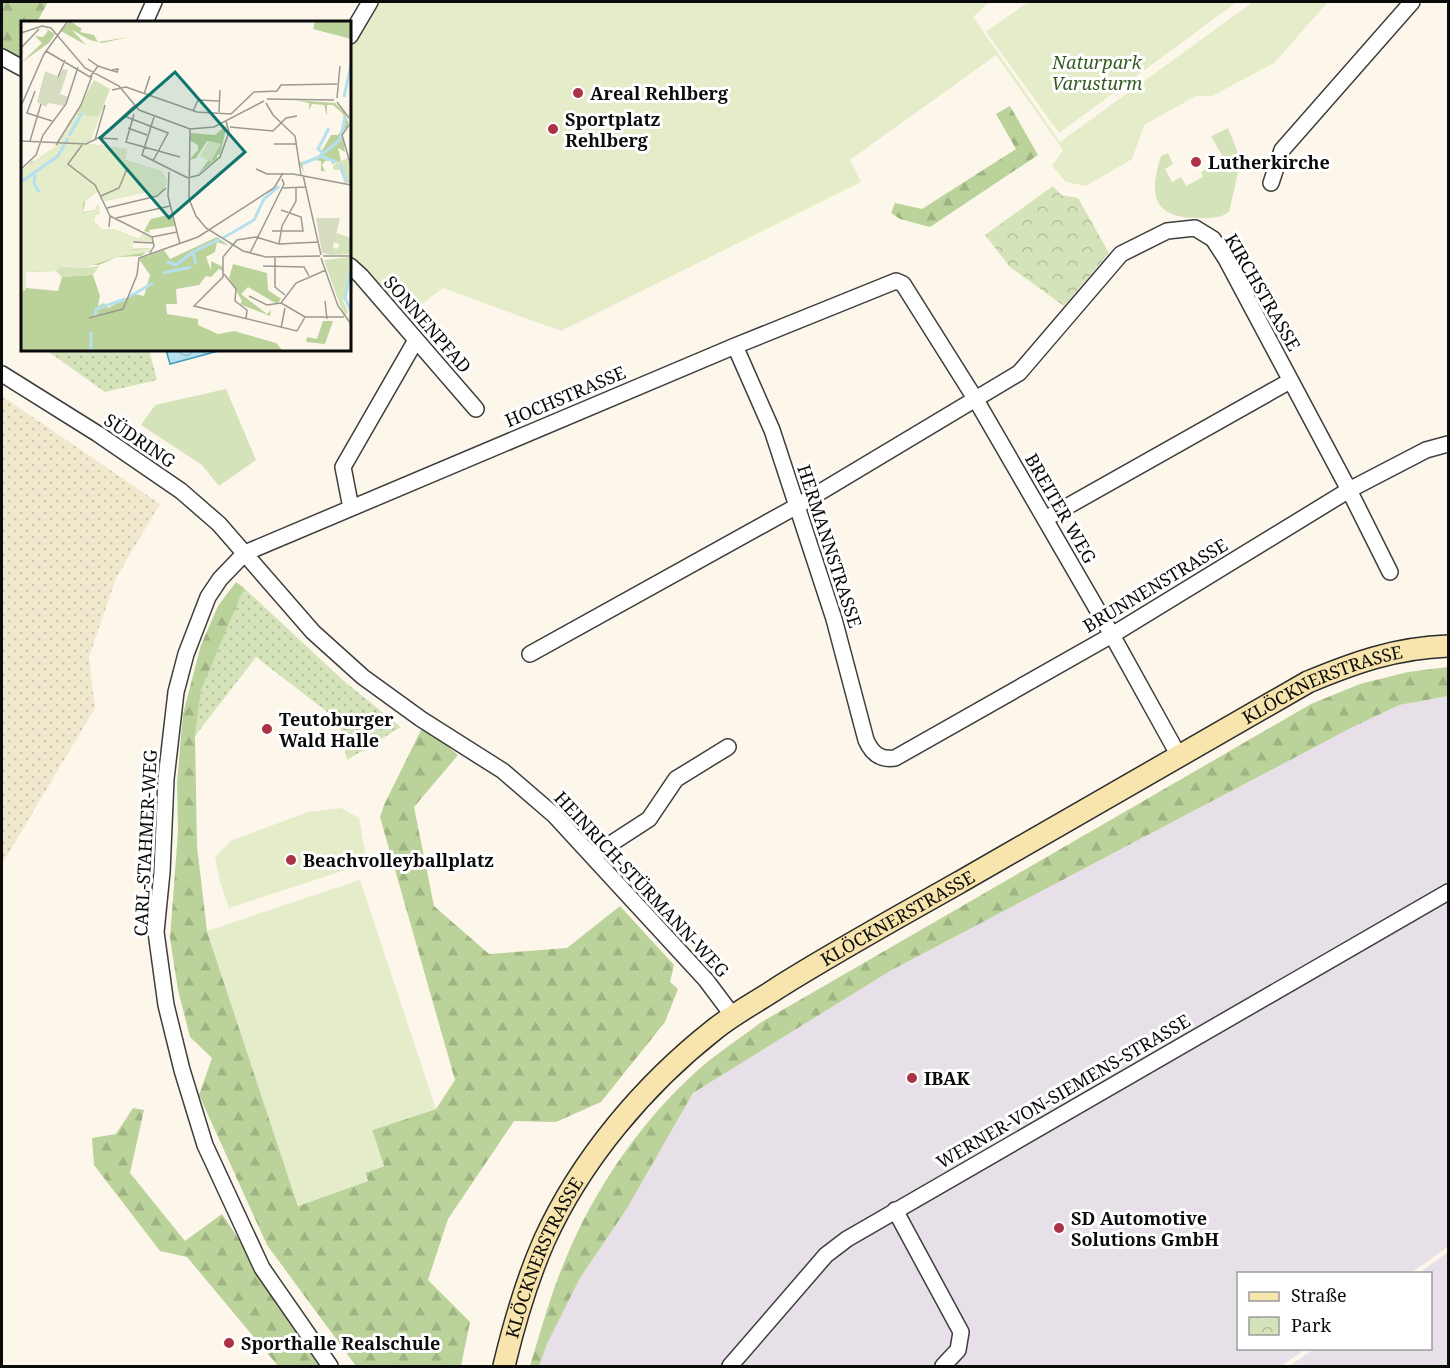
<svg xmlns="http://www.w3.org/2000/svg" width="1450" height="1368" viewBox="0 0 1450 1368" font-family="'Noto Serif',serif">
<defs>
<pattern id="farmland-dots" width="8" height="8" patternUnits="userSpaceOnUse" patternTransform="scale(1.5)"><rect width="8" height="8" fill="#f0e9ce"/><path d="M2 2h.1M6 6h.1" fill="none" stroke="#ccc6b0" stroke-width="1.8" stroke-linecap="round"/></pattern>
<pattern id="grass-dots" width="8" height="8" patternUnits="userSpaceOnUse" patternTransform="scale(1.5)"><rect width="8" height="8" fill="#d4e3b9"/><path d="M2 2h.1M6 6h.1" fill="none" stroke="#b5c19e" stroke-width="1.8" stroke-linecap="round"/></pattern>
<pattern id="forest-firs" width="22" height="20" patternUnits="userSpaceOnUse" patternTransform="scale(1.5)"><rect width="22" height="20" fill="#bbd29a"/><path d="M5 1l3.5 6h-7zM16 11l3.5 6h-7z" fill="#9fb383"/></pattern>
<pattern id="park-crowns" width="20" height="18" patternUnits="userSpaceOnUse" patternTransform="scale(1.5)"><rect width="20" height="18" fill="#d4e3b9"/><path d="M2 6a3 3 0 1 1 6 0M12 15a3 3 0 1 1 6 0" fill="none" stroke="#b5c19e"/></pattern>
<pattern id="water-waves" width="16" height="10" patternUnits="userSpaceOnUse" patternTransform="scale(1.5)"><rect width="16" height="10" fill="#b5e1ef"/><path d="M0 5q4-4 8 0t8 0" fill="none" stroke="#9ac0cc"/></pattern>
</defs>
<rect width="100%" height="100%" fill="#fdf7eb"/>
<!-- industrial -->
<path fill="#e7e0e9" d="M1448,696V1247L1411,1273L1238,1274V1348L1306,1349L1281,1366H539L547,1344L580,1278L626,1210L693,1093L890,971L1349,729L1399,705Z
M1448,1252V1366H1289L1314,1349L1430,1348V1274L1419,1273Z"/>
<!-- farmland -->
<path fill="url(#farmland-dots)" d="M2,396L160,504L116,578L89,657L95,708L2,864Z"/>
<!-- grass -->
<path fill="url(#grass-dots)" d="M46,350H149L157,380L105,392Z
M244,588L346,683L401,727L347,760L339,721L256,657L195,736L201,689Z"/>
<!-- forest -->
<path fill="url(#forest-firs)" d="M2,2H48L37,22H22V51L18,59L2,51Z
M1010,106L1038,155L930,227L900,219L891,213L895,203L922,209L1016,149L996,114Z
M236,582L244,588L201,690L195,736L197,846L207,931L298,1206L368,1181L365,1173L384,1166L372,1130L436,1109L455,1080L380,817L384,805L423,726L458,755L414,807L434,906L489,954L567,948L620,906L674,965L670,982L678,989L665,1022L601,1102L556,1122L514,1121L448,1219L428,1280L470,1322L461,1366H356L267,1245L199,1095L212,1058L190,1037L178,990L170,938L178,832L177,783L183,714L201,645L218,606Z
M1448,667V696L1399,705L1349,729L890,971L693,1093L626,1210L580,1278L547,1344L539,1366H530C541,1330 551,1293 566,1258C595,1188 641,1121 698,1070C717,1053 739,1039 760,1023L1311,704L1360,684L1408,672Z
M133,1108L144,1110L130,1173L185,1241L222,1214L324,1366H278L187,1257L160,1251L94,1165L92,1138L116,1134Z"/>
<!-- park -->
<path fill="url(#park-crowns)" d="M1053,186L1061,195L1078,198L1109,253L1064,306L1010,267L985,235Z"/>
<!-- garden -->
<path fill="#d4e3b9" d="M1228,128L1241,160L1229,212C1219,219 1210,218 1198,218C1152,218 1149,194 1161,156L1168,153L1173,164L1165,169L1172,182L1181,177L1186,186L1203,177L1201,172L1224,159L1211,136Z
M226,389L256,460L219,486L202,465L141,425L155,405Z"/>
<!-- pitch -->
<path fill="#e4ecc9" d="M374,2H989L973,17L1060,142L1249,5L1251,2H1328L1274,63L1212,96H1196L1144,125L1132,159L1086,186L1066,182L1052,166L1063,150L996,55L850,160L861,182L561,331L443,288L405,317L361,276L350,256V39Z
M1028,2H1237L1059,133L986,32Z
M341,808L359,818L367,863L229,908L220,882L215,857L232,840L308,812Z
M360,880L436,1109L372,1130L384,1166L365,1173L368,1181L298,1206L207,931Z"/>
<!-- water -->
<path fill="url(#water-waves)" stroke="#449dbf" stroke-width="1.5" d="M166,350H222L170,364Z"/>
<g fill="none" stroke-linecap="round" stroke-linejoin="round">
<defs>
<path id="minor" d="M145,22L154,2
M350,36L370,2
M2,57L22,68
M1271,183L1282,150L1412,2
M350,266L361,276L476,409
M735,346L772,430L834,619L866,740C872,754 881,760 895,758L1112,635L1349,490L1426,450L1448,444
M2,374L98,434L181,491L219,524L313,632L363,677L421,719L503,771L554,815L706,980L733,1016
M351,508L343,467L416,340
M1045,519L1290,381
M530,654L797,506L1019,373L1121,254L1167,231L1195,228L1213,239L1226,259L1349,490L1390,572
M592,856L649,819L676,779L728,747
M895,1210L961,1332L958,1350L943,1366
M330,1366L262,1268L205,1145L182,1070L166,1005L156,932L162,872L166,779L176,692L186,654L208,597L220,579L245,553L735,346L896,281L903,284L976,400L1112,635L1179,756
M730,1366L826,1255L847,1239L1448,892"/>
<g id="secondary">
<path id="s1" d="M504,1366C514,1324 526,1282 544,1241C581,1159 645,1084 715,1029C735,1013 758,1001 779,987C838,950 900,916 960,882C1076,815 1192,748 1308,682C1356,662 1396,648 1448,646"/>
</g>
</defs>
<!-- minor casing -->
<use href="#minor" stroke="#3e3e3e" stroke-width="18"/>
<!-- secondary casing -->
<use href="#secondary" stroke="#2d2d2d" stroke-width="24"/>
<!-- minor -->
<use href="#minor" stroke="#fff" stroke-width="15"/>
<!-- secondary -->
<use href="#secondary" stroke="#f7e5ad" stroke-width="21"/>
</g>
<!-- markers -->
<g fill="#ac3248" stroke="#fff" stroke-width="2">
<circle cx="578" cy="93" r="6"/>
<circle cx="553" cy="129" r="6"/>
<circle cx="1196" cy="162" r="6"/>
<circle cx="267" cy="729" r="6"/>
<circle cx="291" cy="860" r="6"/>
<circle cx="912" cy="1078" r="6"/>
<circle cx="1059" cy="1228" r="6"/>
<circle cx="229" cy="1343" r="6"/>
</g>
<g text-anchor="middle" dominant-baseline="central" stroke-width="6" stroke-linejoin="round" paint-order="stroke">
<!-- park labels -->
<g font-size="18" font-style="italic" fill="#365b23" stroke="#fff">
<text x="1097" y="62">Naturpark<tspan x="1097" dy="21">Varusturm</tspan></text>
</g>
<!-- poi labels -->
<g font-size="18" font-weight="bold" fill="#0b0b0b" stroke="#fff" text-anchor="start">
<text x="590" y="93">Areal Rehlberg</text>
<text x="565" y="119">Sportplatz<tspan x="565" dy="21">Rehlberg</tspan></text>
<text x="1208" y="162">Lutherkirche</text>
<text x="279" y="719">Teutoburger<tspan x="279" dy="21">Wald Halle</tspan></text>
<text x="303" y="860">Beachvolleyballplatz</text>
<text x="924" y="1078">IBAK</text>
<text x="1071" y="1218">SD Automotive<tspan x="1071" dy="21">Solutions GmbH</tspan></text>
<text x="241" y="1343">Sporthalle Realschule</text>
</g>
<!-- street labels -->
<g font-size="18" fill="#0b0b0b" stroke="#fff">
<text transform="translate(1263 292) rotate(60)">KIRCHSTRASSE</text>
<text transform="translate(428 324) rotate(49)">SONNENPFAD</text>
<text transform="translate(565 396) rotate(-23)">HOCHSTRASSE</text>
<text transform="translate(140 440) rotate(34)">SÜDRING</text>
<text transform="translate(1061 508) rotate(60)">BREITER WEG</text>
<text transform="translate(830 546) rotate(72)">HERMANNSTRASSE</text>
<text transform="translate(1155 585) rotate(-31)">BRUNNENSTRASSE</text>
<text stroke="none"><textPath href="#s1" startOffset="1106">KLÖCKNERSTRASSE</textPath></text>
<text transform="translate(145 843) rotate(-87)">CARL-STAHMER-WEG</text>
<text transform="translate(642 884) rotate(47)">HEINRICH-STÜRMANN-WEG</text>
<text stroke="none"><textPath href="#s1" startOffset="620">KLÖCKNERSTRASSE</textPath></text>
<text transform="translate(1063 1091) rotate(-30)">WERNER-VON-SIEMENS-STRASSE</text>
<text stroke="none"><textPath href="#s1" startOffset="116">KLÖCKNERSTRASSE</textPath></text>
</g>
</g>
<!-- overview -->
<g transform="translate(21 21)">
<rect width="330" height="330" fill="#fdf7eb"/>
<path d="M327,137L330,149V162H324L319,149H313L312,144ZM315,212L330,217L329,233L310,234L309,226L317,228L318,223L311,221ZM329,236L328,261L322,279L327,291L323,295L303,239ZM41,245L63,247L78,245L72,254L41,256L35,250Z" fill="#d4e3b9"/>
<path d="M49,0L61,8L59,11L73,14L77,21L108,16L81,22L69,19L51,9L65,24L40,10ZM294,0H330V18L292,8ZM24,7L34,13L29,21L0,42L21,22L14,15L22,16L27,10ZM274,79L314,82L323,91L328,103L321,111L324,131L317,127L320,140L311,143L310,139L304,140L301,144L304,150H300V140L294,139L281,144L284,153L278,142L298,135L310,114H317L324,104L322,93L312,84H306V95L303,84L291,83L288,89V82ZM78,96L68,123L106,128L104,139L140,150L146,159L128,177L125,171L84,180L77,170L65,176L62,191L74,189L77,183L79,193L74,194L73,200L80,208H93L118,218L123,211L130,216L111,220V228L130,227L120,235L96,236L78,244H41L35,250L5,251V267L37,270L41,256L72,254L79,275L77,285L83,282L87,287L113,273L123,275L129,254L118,238L143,229L149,238L196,216L208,225L196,221L194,231L185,236L190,249V240L202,246V250L198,248L190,256L185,255L178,264L155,268L156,283H145L146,293L177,298V304L197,313L213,310L255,322L262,330H0V152L11,140L16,141ZM206,104L199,133L196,134V137L177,153L200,123L186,120L175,137L168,139L177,129V124L168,119L170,112L194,114ZM151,193L154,205L128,209L129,212L123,210L130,198ZM212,243L246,252L247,269L260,278L256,283L227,266L220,273L246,293L250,289L249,295L219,283L221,280L208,257ZM302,300H312L304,323L285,321L286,316L296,318Z" fill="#bbd29a"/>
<path d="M42,48L47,49L39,73L47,76L43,85L27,82L25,86L16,81L24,50L38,56ZM295,197H319L310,234L301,232Z" fill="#d6dcbf"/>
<path d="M73,59L89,68L78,96L54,94Z" fill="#d4e3b9"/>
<path d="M54,94L78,96L68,123L106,128L104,139L140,150L146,159L143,170L128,177L125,171L84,180L77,170L62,182V192L74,189L77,183L79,193L74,194L73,200L80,208H93L118,218L123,211L130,216L132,221L111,220L112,229L130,227L129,231L96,236L63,247L41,244L35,250L5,251V269L0,271V149L35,125ZM188,120L200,123L190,141L179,135Z" fill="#e4ecc9"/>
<path fill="none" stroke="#b5e1ef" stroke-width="3" d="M323,76L330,44M48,115L61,92M301,131L297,128L308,107M316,141L299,135L319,119L324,96M281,143L298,136M319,144L325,161M14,153L13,162L18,171M0,161L37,135L47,117M202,217L233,199L243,178L258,165M146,241L155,244L172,231M175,243L172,231L199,218M142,252L170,246M329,252L324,277L330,290M108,276L132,262M74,295L75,288L104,278M70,311V330"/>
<path fill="none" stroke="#9c9991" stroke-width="1.5" d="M0,12L21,5L30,7L64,47L98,65L118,89L169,108L193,106L243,80M0,27L18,8M25,30L69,56L77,45M67,38L77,45L89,49L96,51L97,48L91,49M37,56L44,39M330,57V106M91,69L105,66L176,91L210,93L233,71L256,70L260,64L316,63M14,70L6,92L31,100M123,73L129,55M316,77L319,45M246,78L313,79M316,81L328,97M245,82L252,94L274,115L280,154M0,85L23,33L47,0M172,90L177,79L198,80M198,91L199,69M113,93L105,121L159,136M103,95L147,112L132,140M133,96L121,134L167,157M328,104L321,114L330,145M209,106L252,110L265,97L276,95M107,107L126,114M169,108L168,178L175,195L185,207L222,230L245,236L299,235M77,117L97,118M74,119L84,84M0,120L65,123L81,115L113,85M9,120L20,83M253,123H276M35,124L60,84L71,55M61,124L47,143L74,164L89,195L88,206M0,148L15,134L22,114L45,83L57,46M235,148L246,153H272L330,164M148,151L147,175L159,223M282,154L300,234M167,157L178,154L199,136L208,111L205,100M262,167L285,166M80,175L98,167L106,148M86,187L136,175L145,167M89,195L131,216L133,225L129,232M95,197L149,185M251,210H282L280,196L260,189M131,216L156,211M112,221L133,222M258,223L261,205L275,180V167M229,232L263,163L261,158M302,235H330M254,237V266L264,274M300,237L317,285L330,303M242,245L283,246L288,255M305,249L275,262L260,282L284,296H323M203,253L215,268L214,280L226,289L225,298M228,275L246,284L260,282M304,280L306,298M284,296L276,310L173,285L202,256V236L216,219L235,216L258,223L298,221M68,297L102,288L116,254L118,237L177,216L253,167L262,152M260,307L264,287"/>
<path fill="#0f766e" fill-opacity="0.15" stroke="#0f766e" stroke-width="3" d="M154,51L224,131L148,197L79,117Z"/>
<rect width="330" height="330" fill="none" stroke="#0b0b0b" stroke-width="3"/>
</g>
<!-- border -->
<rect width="1450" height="1368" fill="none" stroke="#0b0b0b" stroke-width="6"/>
<!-- legend -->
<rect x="1237" y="1272" width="195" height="78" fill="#ffffff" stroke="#9d9d9d" stroke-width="1.5"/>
<rect x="1249" y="1292" width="30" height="9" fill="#f7e5ad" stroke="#9d9d9d" stroke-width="1.5"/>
<text x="1291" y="1302" font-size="18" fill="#0b0b0b">Straße</text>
<rect x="1249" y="1317" width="30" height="18" fill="url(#park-crowns)" stroke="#9d9d9d" stroke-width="1.5"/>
<text x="1291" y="1332" font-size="18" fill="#0b0b0b">Park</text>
</svg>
